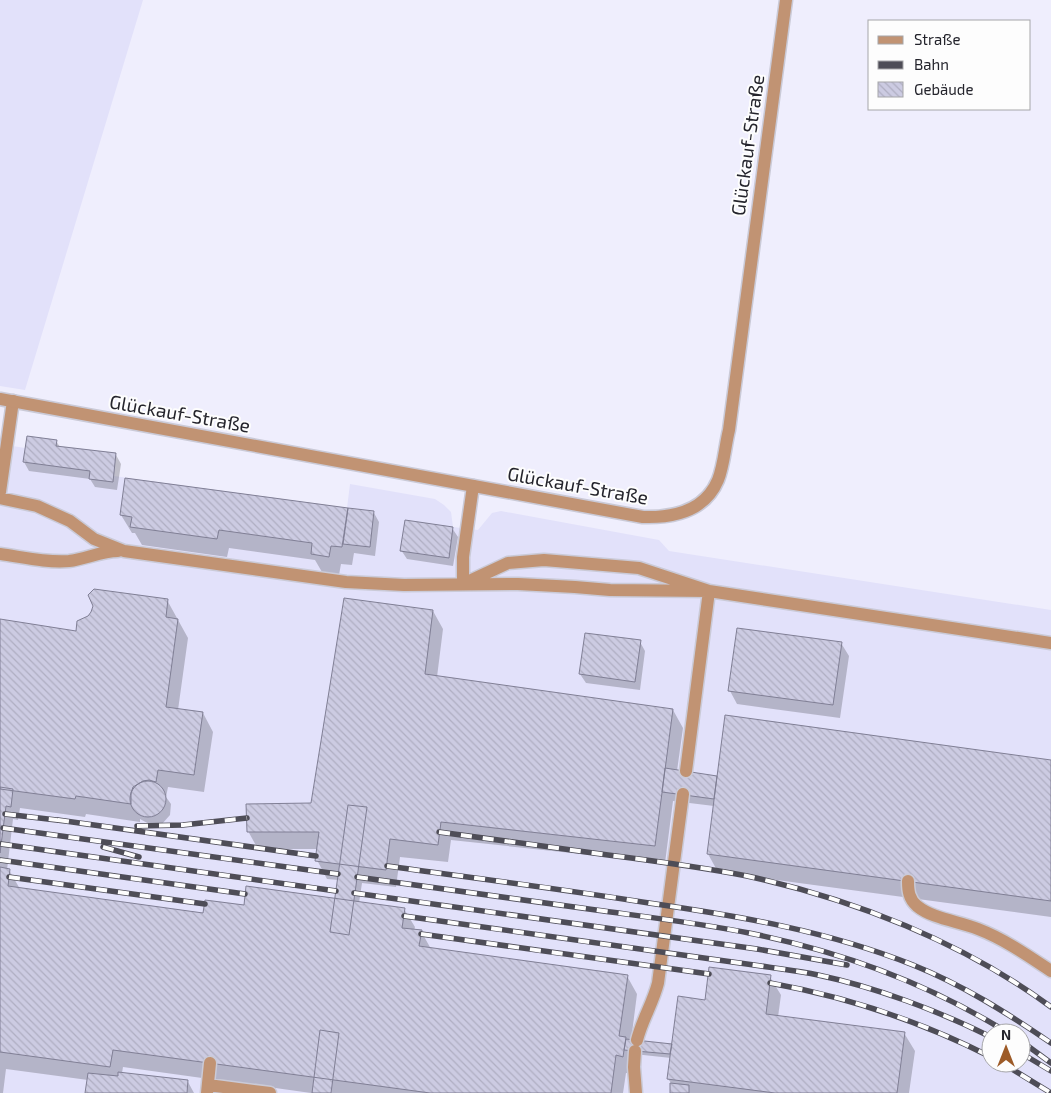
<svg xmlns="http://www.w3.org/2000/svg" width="1051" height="1093" viewBox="0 0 1051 1093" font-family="'Exo 2',sans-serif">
<defs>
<pattern id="building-back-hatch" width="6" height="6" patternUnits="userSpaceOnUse" patternTransform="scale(1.25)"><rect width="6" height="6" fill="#cccbe2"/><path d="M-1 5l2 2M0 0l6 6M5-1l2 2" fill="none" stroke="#afaec2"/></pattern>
</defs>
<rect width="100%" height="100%" fill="#efeefd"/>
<!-- built -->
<path fill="#e2e1fa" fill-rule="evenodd" d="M0,0H143L25,390L0,386Z
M27,436L57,440V446L116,453L114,476L347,508L350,484L435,499L444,505L451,512L453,527L478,530L492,513L501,511L659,540L669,551L1051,610V1093H0V444L25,448ZM991,1033H1021V1063H991Z"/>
<!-- shadow -->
<path fill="#0003" d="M56,441L60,447L116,455L121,464L117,490L95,487L90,479L29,471L24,462Z
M126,479L374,513L379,522L375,556L354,553L352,565L341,564L339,575L322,572L315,560L229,548L227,557L142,545L135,533H132L121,515Z
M452,528L458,537L453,566L407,559L401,550Z
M167,600L188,638L178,710L203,713L213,732L204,792L168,787L166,797L171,804L170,815L162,824L151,825L140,819V822L86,814L85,817L20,808L18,820L13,819L7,870H9L20,889L204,914L245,907L336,899L339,880L327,879L317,860L318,849H258L248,831L312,804L433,611L443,629L437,677L673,710L683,728L677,771L718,777L1051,761V917L718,872L708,854L714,806L673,801L665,863L451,840L448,862L400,857L396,887L362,883L359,903L404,909L415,927L414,931H421L431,949L627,976L637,994L631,1041L671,1045L706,1001L770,977L781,995L778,1017L904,1033L915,1051L909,1093H671L672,1084L668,1079L671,1058L634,1054L633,1074L626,1073L623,1093H311L123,1067L122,1073L188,1082L194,1093H86L88,1080L6,1069L3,1093H0V620L77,632Z
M640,642L645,651L640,690L586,683L580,674Z
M841,643L849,656L840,718L737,704L730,691Z"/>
<!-- building -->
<path fill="url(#building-back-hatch)" stroke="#807f95" d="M27,436L57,440L56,446L116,453L113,482L89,479L90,471L23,462Z
M125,478L348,508L342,547L331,546L329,557L311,554L312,543L219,530L217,539L130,527L132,517L120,515Z
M348,508L374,511L370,547L343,544Z
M405,520L453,527L449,558L400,551Z
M94,589L168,599L166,617L178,619L166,707L203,712L194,775L158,770L156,782L149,780L143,781L133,787L131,793V804L76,796L75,799L0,789V619L76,631L77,621L88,616L91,612L93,606L88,595Z
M344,598L433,610L425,674L673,709L655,846L441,822L438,845L390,839L386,870L315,861L319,832H247L246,804L311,803Z
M737,628L842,642L833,705L728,691Z
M585,633L641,640L635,682L579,674Z
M725,715L1051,760V901L707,854Z
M665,768L717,776L714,799L662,792Z
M130 799a18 18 0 1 1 36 0a18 18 0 1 1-36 0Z
M0,787L13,789L11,807L6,806L0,853Z
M348,805L367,807L349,935L330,932Z
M0,867L10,869L8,886L203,913L205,900L244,905L246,886L405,908L402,928L422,930L419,946L628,975L619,1036L626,1037L623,1057L616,1055L611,1093H430L113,1050L110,1067L0,1052Z
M709,967L771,975L766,1014L905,1032L897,1093H775L667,1079L678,996L705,1000Z
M320,1030L339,1033L331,1093H312Z
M626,1039L672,1044L670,1054L624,1050Z
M118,1072L188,1080L187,1093H85L88,1073L118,1076Z
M670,1083L689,1085V1093H670Z"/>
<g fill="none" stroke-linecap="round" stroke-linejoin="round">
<defs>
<path id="service" d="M473,486L463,557V584L508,563L544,560L639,568L709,591L686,771
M0,492L13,401
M0,498L37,506L70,521L94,539L124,551L346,582L404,585L518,584L575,587L610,590L709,591L1051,643
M0,554C22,557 47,563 69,561C86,559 101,551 118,551
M908,881C908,891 909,899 917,906C933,919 958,921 978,929C1004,939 1027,955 1051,971
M637,1040C642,1020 653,1003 658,983L683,794
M635,1051L634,1067L636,1093
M208,1085L270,1093
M207,1093L210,1063"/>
<path id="minor" d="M0,399L643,517C674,518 705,511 718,480C724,465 725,446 729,430L786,0"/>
</defs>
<!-- service casing -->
<use href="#service" stroke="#cacad7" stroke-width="15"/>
<!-- minor casing -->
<use href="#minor" stroke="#cacad7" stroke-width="15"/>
<!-- service -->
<use href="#service" stroke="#c19373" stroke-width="12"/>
<!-- minor -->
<use href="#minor" stroke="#c19373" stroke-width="12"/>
<defs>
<path id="rail" d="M5,814L65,821
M58,820L316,856
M137,826L183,825L247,818
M3,828L338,874
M439,832C496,840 552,847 608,855C655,861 701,867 747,876C853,899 963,942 1051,1007
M1,844L336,891
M103,847L139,857
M0,860L245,894
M387,866C474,878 562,889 649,903C739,916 828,931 913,965C963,985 1007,1013 1051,1043
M9,877L205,904
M357,877C436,888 516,899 596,910C647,917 698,923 749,933C839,951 930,984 1008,1033
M354,893L757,949L847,965
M404,916L761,966C780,969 799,971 818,975C875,987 939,1011 991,1037
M421,934L709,974
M770,983C848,997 920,1021 991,1057
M1021,1041L1051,1063
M1021,1053L1051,1071
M1002,1063L1051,1093"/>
</defs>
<!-- rail casing -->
<use href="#rail" stroke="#4e4d57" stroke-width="5.5"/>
<!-- rail -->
<use href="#rail" stroke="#fdfdfd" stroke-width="4" stroke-dasharray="11" stroke-linecap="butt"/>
</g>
<g text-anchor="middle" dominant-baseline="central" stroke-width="4" stroke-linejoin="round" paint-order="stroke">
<!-- street labels -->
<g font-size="19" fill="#24242c" stroke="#fdfdfd">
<text transform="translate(747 145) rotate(-82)">Glückauf-Straße</text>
<text transform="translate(180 413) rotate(10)">Glückauf-Straße</text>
<text transform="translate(578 485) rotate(10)">Glückauf-Straße</text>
</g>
</g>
<!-- legend -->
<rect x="868" y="20" width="162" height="90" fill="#fdfdfd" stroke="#a6a6a9"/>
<rect x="878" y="36" width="25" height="8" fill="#c19373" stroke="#a6a6a9"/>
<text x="914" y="45" font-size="15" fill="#24242c">Straße</text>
<rect x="878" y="61" width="25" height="8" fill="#4e4d57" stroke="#a6a6a9"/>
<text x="914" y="70" font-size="15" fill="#24242c">Bahn</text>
<rect x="878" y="82" width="25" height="15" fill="url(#building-back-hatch)" stroke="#a6a6a9"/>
<text x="914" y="95" font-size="15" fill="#24242c">Gebäude</text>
<!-- north arrow -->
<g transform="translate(1006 1048)"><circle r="24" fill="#fdfdfd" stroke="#a6a6a9"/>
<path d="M0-4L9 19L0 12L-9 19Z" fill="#9d5b28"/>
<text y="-8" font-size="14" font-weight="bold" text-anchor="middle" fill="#24242c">N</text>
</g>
</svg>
